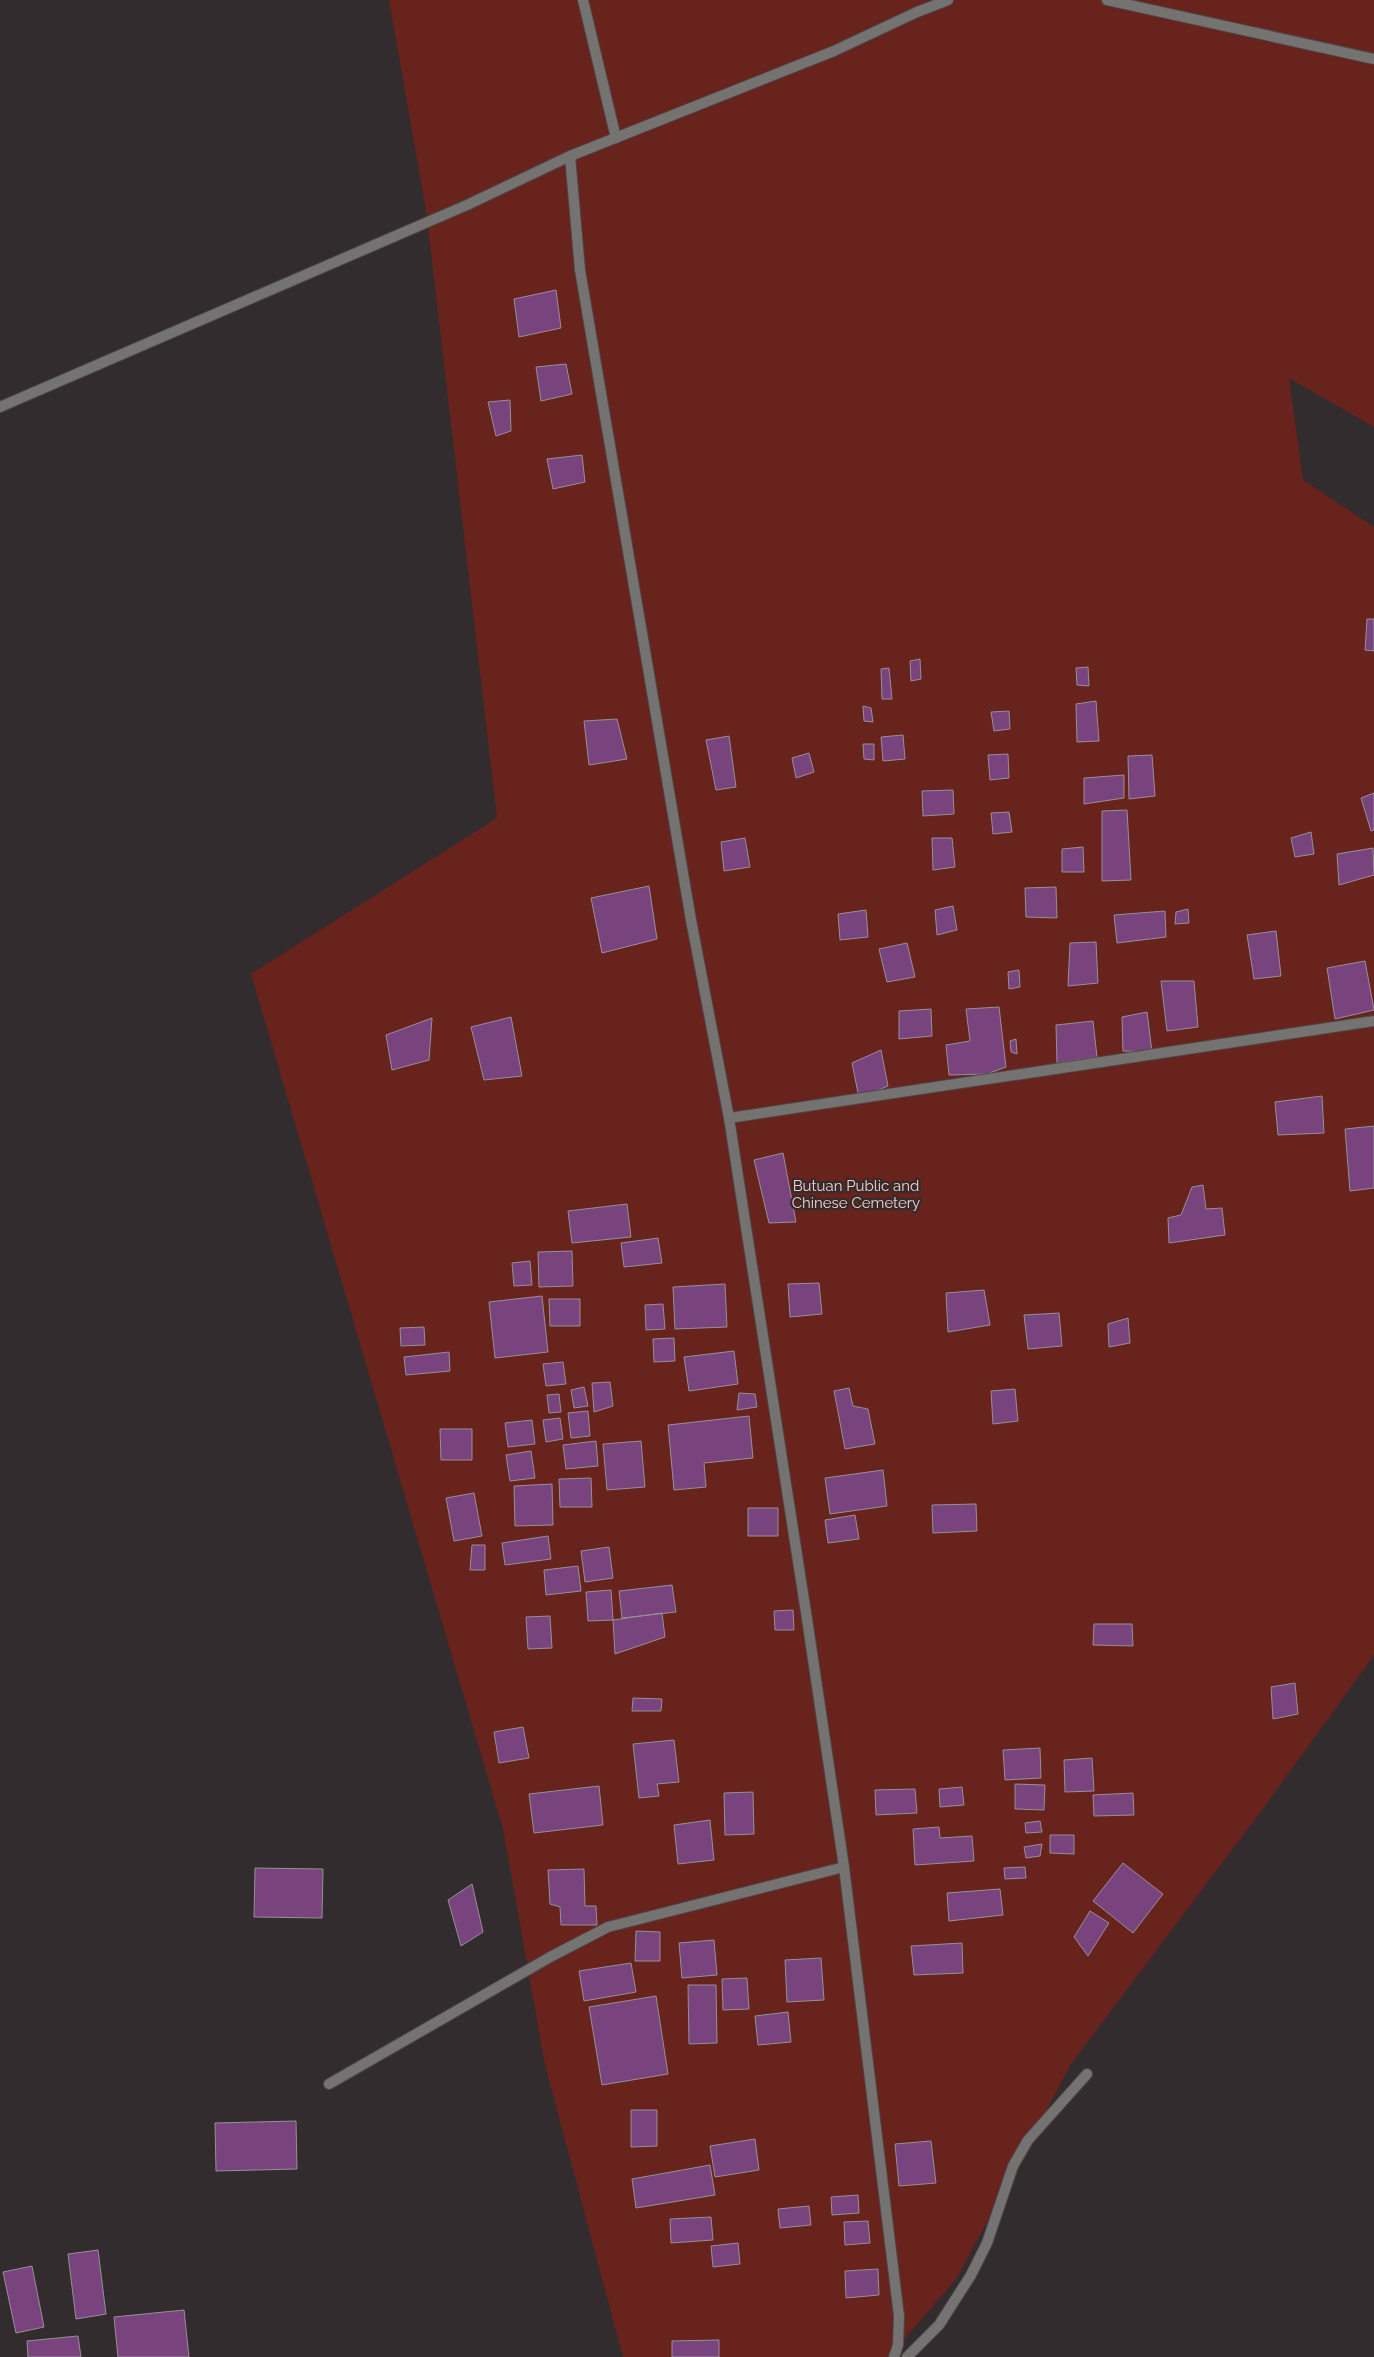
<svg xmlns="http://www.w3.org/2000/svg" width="1374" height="2357" viewBox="0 0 1374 2357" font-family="Raleway,sans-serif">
<rect width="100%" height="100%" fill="#322c2f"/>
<!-- green -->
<path fill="#67231c" d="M389,0H1374V427L1289,378L1303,480L1374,527V1655L1265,1806L1071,2064L957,2278L889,2357H623L545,2065L503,1829L251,974L497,818L426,210Z"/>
<!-- building -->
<path fill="#79447d" stroke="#969096" d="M556,290L561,328L519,337L514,299Z
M566,364L572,394L541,401L536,367Z
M510,400L511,431L496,436L488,402Z
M582,455L585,482L553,489L547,459Z
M1367,619H1374V651L1365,650Z
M920,659L921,679L911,681L910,661Z
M1088,667L1089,686L1077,685L1076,668Z
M889,668L892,699H882L881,669Z
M1096,701L1099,741L1077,742L1076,704Z
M863,706L871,708L873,722L864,721Z
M1009,711L1010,729L994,731L991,712Z
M617,719L627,759L589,765L584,721Z
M903,735L905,759L883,761L881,737Z
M729,736L736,787L716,790L706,740Z
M863,744H874V760L864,759Z
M809,753L814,772L796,778L792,758Z
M1008,754L1009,778L990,780L988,755Z
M1152,755L1155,796L1129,799L1128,756Z
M1124,775V798L1084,804V778Z
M953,790L954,814L923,816L922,791Z
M1374,793V830L1371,831L1361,798Z
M1127,810L1131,880L1102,881V811Z
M1009,812L1012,832L993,834L991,813Z
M1311,832L1314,854L1295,857L1291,838Z
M745,838L750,867L724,871L721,842Z
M932,838H952L955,867L933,870Z
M1083,847L1084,872H1062V849Z
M1373,848L1374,875L1339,885L1337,854Z
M649,886L657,939L602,953L591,898Z
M1056,887L1057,918L1026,917L1025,888Z
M953,906L957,930L937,935L935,910Z
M1188,909L1189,923L1175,924L1176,912Z
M866,910L868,937L840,940L838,914Z
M1165,911L1166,937L1117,943L1114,915Z
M1276,931L1281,976L1254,979L1247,935Z
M1096,942L1098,983L1068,986L1070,943Z
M907,943L915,977L887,982L879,949Z
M1365,961L1374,1010L1335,1019L1327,968Z
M1019,970L1020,987L1009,989L1008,972Z
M1161,981H1194L1198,1027L1167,1031Z
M999,1007L1006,1067L987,1074L949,1075L946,1045L970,1041L966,1009Z
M931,1009L932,1036L899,1039V1011Z
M1147,1012L1152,1052L1123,1051L1122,1017Z
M511,1017L522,1076L484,1080L471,1027Z
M432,1018L429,1060L392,1070L386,1035Z
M1093,1021L1097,1057L1057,1063L1056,1025Z
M1016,1039L1017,1054L1011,1052L1010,1041Z
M881,1050L888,1086L859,1098L852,1063Z
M1322,1096L1324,1133L1278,1135L1275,1102Z
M1374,1126V1188L1350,1191L1345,1129Z
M783,1153L796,1222L769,1223L754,1160Z
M1203,1185L1206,1209L1222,1208L1225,1235L1169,1243L1168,1218L1181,1215L1192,1187Z
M627,1204L631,1237L572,1243L568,1211Z
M658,1238L662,1263L624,1267L621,1243Z
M572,1251L573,1286L539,1287L538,1252Z
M530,1261L532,1285L514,1286L512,1263Z
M819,1283L822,1314L790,1317L788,1284Z
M725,1284L727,1327L675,1329L673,1287Z
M984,1290L990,1325L948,1332L946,1293Z
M542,1296L548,1352L495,1358L489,1302Z
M549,1299H580V1326H550Z
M663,1304L665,1329L646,1330L645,1305Z
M1059,1313L1062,1346L1028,1349L1024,1315Z
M1128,1318L1130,1343L1109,1347L1108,1324Z
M424,1327L425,1345L401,1346L400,1328Z
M674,1338L675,1361L654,1362L653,1339Z
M734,1351L738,1384L689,1391L684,1357Z
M449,1352L450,1371L406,1375L404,1357Z
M563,1362L566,1384L546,1386L543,1364Z
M610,1382L613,1406L594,1412L592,1383Z
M584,1387L588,1406L574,1408L571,1390Z
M849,1388L853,1406L868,1409L875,1444L845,1449L834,1391Z
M1015,1389L1018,1421L993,1424L991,1391Z
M739,1393L755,1394L757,1407L737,1410Z
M559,1394L561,1412L549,1413L547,1395Z
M588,1411L590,1436L571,1438L568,1413Z
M749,1416L753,1458L704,1463L706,1487L674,1490L668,1425Z
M560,1418L563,1439L546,1442L543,1420Z
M532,1420L535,1444L508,1447L505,1423Z
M440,1429H472V1460H441Z
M596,1441L598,1466L566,1469L563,1445Z
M641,1441L645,1487L607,1490L603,1444Z
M531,1451L535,1478L510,1481L506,1455Z
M883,1470L887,1506L830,1514L825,1478Z
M591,1478L592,1507H560L559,1479Z
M552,1484L553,1525L515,1526L514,1486Z
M474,1493L482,1536L454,1541L446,1498Z
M976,1504L977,1531L933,1533L932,1505Z
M748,1508H778V1536H748Z
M855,1515L859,1539L828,1543L825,1520Z
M548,1536L551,1559L505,1565L502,1543Z
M472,1545H485V1570H470Z
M609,1547L613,1578L585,1582L581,1551Z
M578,1566L581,1591L546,1595L544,1570Z
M672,1585L676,1612L622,1618L619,1591Z
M611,1590L613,1620L588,1621L586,1592Z
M793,1610L794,1630H775L774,1611Z
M662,1613L665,1637L615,1654L613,1620Z
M550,1616L552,1648L528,1649L526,1617Z
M1094,1624H1132L1133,1646L1093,1645Z
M1295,1683L1298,1714L1273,1719L1271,1687Z
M633,1698L662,1699L661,1711H632Z
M523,1727L529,1758L499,1763L494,1732Z
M674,1740L679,1782L657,1784L659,1796L639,1798L633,1744Z
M1040,1748L1041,1778L1005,1780L1003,1750Z
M1092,1758L1094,1791L1065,1792L1064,1760Z
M1015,1784L1045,1785L1044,1810L1015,1809Z
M599,1786L603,1825L534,1833L529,1794Z
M962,1787L964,1805L940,1807L939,1789Z
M915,1789L917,1813L876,1815L875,1790Z
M753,1792L754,1834L725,1835L724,1793Z
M1133,1793L1134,1815L1094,1816L1093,1795Z
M710,1820L714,1860L678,1864L674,1825Z
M1040,1821L1042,1832L1026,1833L1025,1823Z
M939,1827L940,1838L972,1836L974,1861L915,1865L913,1829Z
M1050,1835H1074V1854L1050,1853Z
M1042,1844L1040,1856L1026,1858L1024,1847Z
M1123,1863L1163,1894L1133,1933L1093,1901Z
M1025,1867L1026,1878L1005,1879L1004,1868Z
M255,1868L323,1869L322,1918L254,1917Z
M584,1869L585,1906H596L597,1925H561L560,1907L550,1904L548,1870Z
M472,1884L483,1932L461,1946L448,1900Z
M1000,1889L1003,1915L949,1921L947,1893Z
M1090,1911L1109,1923L1088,1956L1074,1937Z
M636,1931L660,1932V1961H635Z
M714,1940L717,1975L682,1978L679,1943Z
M962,1943L963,1973L914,1975L911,1946Z
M821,1958L824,2000L787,2002L785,1960Z
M631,1963L636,1992L584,2001L579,1971Z
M747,1978L749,2009L723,2010L722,1979Z
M688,1985H716L717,2043L689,2044Z
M656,1996L668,2074L602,2085L589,2007Z
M788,2012L791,2042L758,2045L755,2016Z
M631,2110H657V2146L631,2147Z
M296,2121L297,2169L216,2171L215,2123Z
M755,2139L759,2170L715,2177L710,2146Z
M931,2141L936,2183L899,2186L895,2144Z
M710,2165L715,2195L636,2208L632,2179Z
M858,2195L859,2213L832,2215L831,2197Z
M809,2206L811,2225L780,2228L778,2209Z
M711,2217L713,2240L671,2243L670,2219Z
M868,2221L870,2243L845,2245L844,2222Z
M738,2243L740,2264L713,2267L711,2246Z
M98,2250L106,2314L76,2319L68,2254Z
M32,2266L44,2327L16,2333L3,2272Z
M878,2269L879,2295L846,2298L845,2271Z
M184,2310L189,2357H118L114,2317Z
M78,2336L81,2357H28L27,2341Z
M719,2340V2357H672V2341Z"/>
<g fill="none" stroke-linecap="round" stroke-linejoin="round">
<defs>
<path id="lane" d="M583,0L616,138
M729,1118L1374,1021
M329,2084L552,1956L608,1927L844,1867"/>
<path id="street" d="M1107,0L1374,59
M0,407L467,205L570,156
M894,2357L898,2345L899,2316L844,1867L807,1619L729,1118L691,920L580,270L570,156L834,51L917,12L948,0
M907,2357L939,2325L971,2275L987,2243L1013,2166L1028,2140L1087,2074"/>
</defs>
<!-- lane casing -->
<use href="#lane" stroke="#4d474a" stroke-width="12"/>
<!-- street casing -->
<use href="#street" stroke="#4d474a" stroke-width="12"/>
<!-- lane -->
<use href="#lane" stroke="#757272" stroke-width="10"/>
<!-- street -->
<use href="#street" stroke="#757272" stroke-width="10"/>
</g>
<g text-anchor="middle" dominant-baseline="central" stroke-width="4.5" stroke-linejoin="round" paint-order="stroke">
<!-- park labels -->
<g font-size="15" fill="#fcccc5" stroke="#322c2f">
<text x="856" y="1186">Butuan Public and<tspan x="856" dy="17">Chinese Cemetery</tspan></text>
</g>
</g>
</svg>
